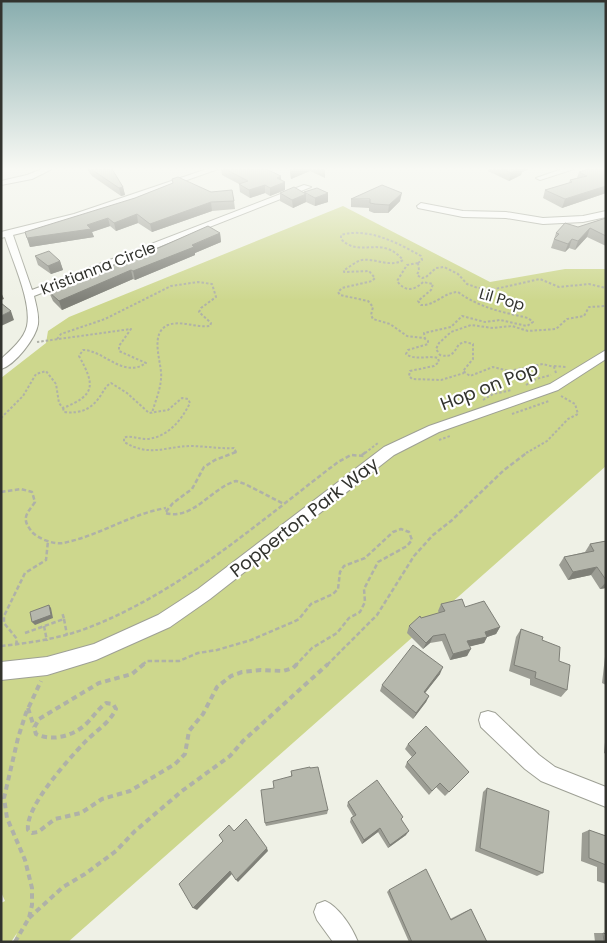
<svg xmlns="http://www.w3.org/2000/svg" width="607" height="943" viewBox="0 0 607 943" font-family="Poppins,sans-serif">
<rect width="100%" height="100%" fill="#eff1e6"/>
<!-- green -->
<path fill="#cdd78d" d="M343,206L490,282L565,269H606V466L68,942H14L17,933L11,942H1V903L5,901L1,892V378L46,343L48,331L69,317Z"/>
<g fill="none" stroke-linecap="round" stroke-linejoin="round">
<defs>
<path id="street" d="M42,169H52L32,179L1,185V181L27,175Z
M207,169H218L80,218L13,235L32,290L304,185L311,187L34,296C36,305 39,314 38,324C36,338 15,365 1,369V359C11,350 24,339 27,326C32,302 12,260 5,237L1,238V232L74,214Z
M562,169H574L540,180L536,178Z
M421,203L463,211L506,212L543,218L583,216L606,211V217L583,222L543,224L506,218L463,217L418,208L417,206Z
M606,350V359L558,390L439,432L394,455L210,599L170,627L96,660L47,675L1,680V662L47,657L94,644L158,615L198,589L384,447L429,426L550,384Z
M488,711L495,713L539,755L555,767L606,787V807L541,781L525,769L481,727L479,720L481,713Z
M325,901C339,907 352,927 358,942H333L317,920L314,912L317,904Z"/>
</defs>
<!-- street casing -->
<use href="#street" stroke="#9ea095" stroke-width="2"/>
<!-- path-far2 -->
<path stroke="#afb1a8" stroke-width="2" stroke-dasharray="2.5 2" stroke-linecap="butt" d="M418,263L422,260L421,256C398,243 368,227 341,235V239C360,259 381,234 403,260C390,268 376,258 362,260C356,261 350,267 344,270V272L369,271L375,278L372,281L342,288L338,292L340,295L368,301L373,307L371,315L373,319L390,324L407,336L424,338L428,341V344L408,350L406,354C416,361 427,355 438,358L439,362L434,366L410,371L409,376L412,379L441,380L464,373
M418,263L407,265L397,281C405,292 414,291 423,282L433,284L431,290L418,301L421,305C435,306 444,292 458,292C480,308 502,312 528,318L533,322L527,326L500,320L485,322L462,316L451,327L424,333L425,339
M418,263L419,270L417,275L422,278L426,277L436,268L444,267L458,274L467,284L478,288L495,289L540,279L559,287L589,284L606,288
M57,339L61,334L105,319L171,286L198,282L212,284L216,297L201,308L199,312L211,323L210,326C196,328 181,320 168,325C148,334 163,364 161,379C160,391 155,402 152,413
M554,366L566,367
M556,373L554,367L543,364L509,371L493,367L470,376L463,371L473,359V344L465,342L459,344C454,353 451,358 440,355L436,349L439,343L451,332L471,325L493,328L512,326L528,331L556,329L567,319L584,316L589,307L606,306
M526,385L536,379L551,375
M483,400L493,394L512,390
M63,408L64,412C81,414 92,409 101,395C104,390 106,386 111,383L127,393L149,413L168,410L182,398L188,399L190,403C181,421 167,438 146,439C139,439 133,436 126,437L124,438V442C150,457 163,447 190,446C205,446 219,449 234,448L236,452L233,453
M512,414L549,401
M1,418L23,396L36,374L46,371L56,384L59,403L63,408C96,395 95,385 79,356L83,350C104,350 123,379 146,363L119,351V346L131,329L37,342
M439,440L450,436
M365,453L378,443
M526,453L547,441L568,419L578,414L575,404L561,396"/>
<!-- path-far1 -->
<path stroke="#afb1a8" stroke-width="2.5" stroke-dasharray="4.5 2.5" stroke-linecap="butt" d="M236,452L215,460L204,467L192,489L173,503L165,513C193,521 211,488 236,481L245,484L284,504
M362,455L366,452
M1,492L21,489L32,492L35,502C26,515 21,518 32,532C37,538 54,545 63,543C99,536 130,514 166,508
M64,619L67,635
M44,626L47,641
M25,633L64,619L62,612
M16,645L17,639L4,623V616L25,573L46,560L48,541
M1,646C29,643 56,639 82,630C176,596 259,522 338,462L351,455L364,456
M142,665L147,661H179L198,653L217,650L251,640L293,622L299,619L311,604L333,594L338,589L340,572L344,566L365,558L393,532L401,529L409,532L412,540L407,546L378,562L364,589L365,602L360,612L349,618L337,633L312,648L296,665
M327,665L377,615L414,556L433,535L451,521L504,470L528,452"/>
<!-- path -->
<path stroke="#afb1a8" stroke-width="4" stroke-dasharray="5.5 4" stroke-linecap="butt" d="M144,664L132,674L99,683L39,719L34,728L36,734C52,742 74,736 87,723C94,716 98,709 106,703L113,704L116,709C109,724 95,731 84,743C68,760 25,807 28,830L32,833L38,832L55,819L81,813L102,799L130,791L175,764L185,754L189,731L203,714L217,687L231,676L242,672L261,670L283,671L293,668L297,664
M28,708L34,727
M29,918L63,887L85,874L116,851L135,831L182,791L230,756L243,741L328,664
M15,942L29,918L32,905V888L25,860L7,818L4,798L18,738L26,713L41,681"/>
<!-- street -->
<use href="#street" fill="#fff" fill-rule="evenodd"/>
</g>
<!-- wall -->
<path fill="#9c9d94" d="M87,169H112L123,187L125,195L121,196L92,176Z
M221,169H266L285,182V190L270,196L265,193L250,198L240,192L239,184L222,175Z
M290,169H325V178L310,171L291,179Z
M488,169H529L522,172L521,175L509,181L488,171Z
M606,169V193L562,208L543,198L545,190L569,183L570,180L577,178L579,172Z
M172,179L211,192L234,201L235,209L212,211L152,232L138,223L116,231L110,226L92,232L94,237L30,247L27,238L135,198L173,183Z
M280,193H304L328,202L315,206L306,202L293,208L280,201Z
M351,199L400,201L388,213H374L369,211V208L351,207Z
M606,218V246L587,237L575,250L569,248L565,252L551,248L556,233L578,227Z
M220,233L221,242L195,253V255L135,280L133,279L62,310L53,301L49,292L135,258Z
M35,256L60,261L63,270L51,274L38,265Z
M606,541V588L600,589L591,575L568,580L559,565L564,557L585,552L590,544Z
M441,604L465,607L500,627L496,634L487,637L484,643L470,646L467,656L450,660L442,641L430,643L423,649L407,633L409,626L421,618L439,613L438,611Z
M521,629L542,640L559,661L567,690L561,697L530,685V679L509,671L516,637Z
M606,648V685L602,683Z
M440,674L425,693L429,696L426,702L413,719L380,691L382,685Z
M606,731V754L604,753Z
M408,744L465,776L445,796L436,787L429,795L405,767L407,762L412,757L405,749Z
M291,771L328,810L327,814L266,826L265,823L274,788L291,776Z
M487,788L543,873L537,876L475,851L483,792Z
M348,802L401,819L406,835L388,848L378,832L362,844L350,822L351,818L353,816L347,806Z
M589,830L606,836V884L597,881V867L581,861L582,833Z
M389,890L450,919L466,911L471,909L487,942H409L387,892Z
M594,933H603L606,942H595Z"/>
<!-- shaded-wall -->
<path fill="#7f8078" d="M295,169H310V171L291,179L290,171Z
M519,169H529L522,172L521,175L509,181L511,173Z
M281,176V184L285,182V190L270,196V188L277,178Z
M265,185V193L250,198L249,190Z
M606,186V193L562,208L565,199Z
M123,187L125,195L121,196L119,188Z
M328,193V202L315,206V198Z
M402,193L400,201L388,213L389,205Z
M306,194V202L293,208L292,200Z
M211,202L212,211L152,232L150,224Z
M137,214L138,223L116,231L114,223Z
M108,218L110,226L92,232L94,237L30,247L27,238L87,225Z
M590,228L587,237L575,250L578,241Z
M220,233L221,242L195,253V255L135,280L133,271Z
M572,239L569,248L565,252L568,244Z
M60,261L63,270L51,274L48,266Z
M131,270L133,279L62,310L59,301Z
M1,292L4,299L1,300Z
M11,311L14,320L1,326V316Z
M597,567L591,575L568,580L573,572Z
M606,582V588L600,589Z
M49,605L51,608L53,618L35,625L32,622Z
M500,627L496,634L487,637L484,643L464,648L467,641L485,632Z
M433,636L430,643L423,649L426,643Z
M471,649L467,656L450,660L453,654Z
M443,667L440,674L421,698L424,692Z
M429,696L426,702L413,719L416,713Z
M380,828L378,832L362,844L364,840Z
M409,831L406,835L388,848L390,845Z
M267,848L268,851L238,882L236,880Z
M230,871L232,874L197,910L193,908Z"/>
<!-- building -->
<path fill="#b5b7ac" stroke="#7f8078" d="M91,169H112L123,187L119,188Z
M225,169H266L281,176L277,178L285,182L270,188L265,185L249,190L239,184L248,181Z
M503,169H519L511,173Z
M588,169H606V186L565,199L545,190L572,182L570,180L587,176L579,172Z
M178,177L211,192L232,190L234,201L211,202L150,224L137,214L114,223L108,218L87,225L91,229L27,238L25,232L135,198L173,183L172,179Z
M382,185L402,193L389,205L375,204L370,203V199H351Z
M294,187L306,194L292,200L280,193Z
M317,188L328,193L315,198L304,192Z
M606,218V236L590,228L578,241L572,239L568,244L554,239L559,234L556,233L565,223L578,227Z
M208,226L220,233L192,245L194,247L133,271L131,270L59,301L49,292L133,257L135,258L156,249Z
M49,251L60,261L48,266L35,256Z
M1,303L11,311L1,316Z
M606,541V580L597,567L573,572L564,557L594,551L590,544Z
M462,599L465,607L484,601L500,627L485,632L487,637L467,641L471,649L453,654L445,634L433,636L426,643L409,626L420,616L421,618L445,611L441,604Z
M49,605L51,615L32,622L30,612Z
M521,629L543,637L542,640L560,647L559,661L570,665L567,690L535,678L536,672L514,665Z
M413,645L443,667L424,692L429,696L416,713L382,685Z
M426,726L469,772L449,792L440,783L432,791L407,762L416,753L408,744Z
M310,767V768L318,767L328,810L265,823L261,790L274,788L273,781L292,776L291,771Z
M377,780L403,817L401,819L409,831L390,845L380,828L364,840L351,818L356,815L348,802Z
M487,788L549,811L543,873L480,848Z
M246,819L267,848L236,880L230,871L193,908L179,884L223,841L219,835L229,825L234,831Z
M589,830L606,836V869V865L589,858Z
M426,869L451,920L471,909L487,942H412L389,890Z
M603,933L606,934V942H604Z"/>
<!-- sky -->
<linearGradient id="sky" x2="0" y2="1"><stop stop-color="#88adae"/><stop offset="0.56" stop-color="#f8f9f4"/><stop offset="1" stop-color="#f8f9f4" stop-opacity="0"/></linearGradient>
<rect width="607" height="301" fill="url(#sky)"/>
<g text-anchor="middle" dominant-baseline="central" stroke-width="4.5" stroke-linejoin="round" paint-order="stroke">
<!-- far-street labels -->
<g font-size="15" fill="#32332e" stroke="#fff">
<text transform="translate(98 268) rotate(-21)">Kristianna Circle</text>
<text transform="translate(502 299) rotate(16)">Lil Pop</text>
</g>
<!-- street labels -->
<g font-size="18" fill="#32332e" stroke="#fff">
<text transform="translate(489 386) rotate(-21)">Hop on Pop</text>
<text transform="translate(304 517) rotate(-38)">Popperton Park Way</text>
</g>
</g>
<!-- border -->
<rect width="607" height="943" fill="none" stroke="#32332e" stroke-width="5"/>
</svg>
